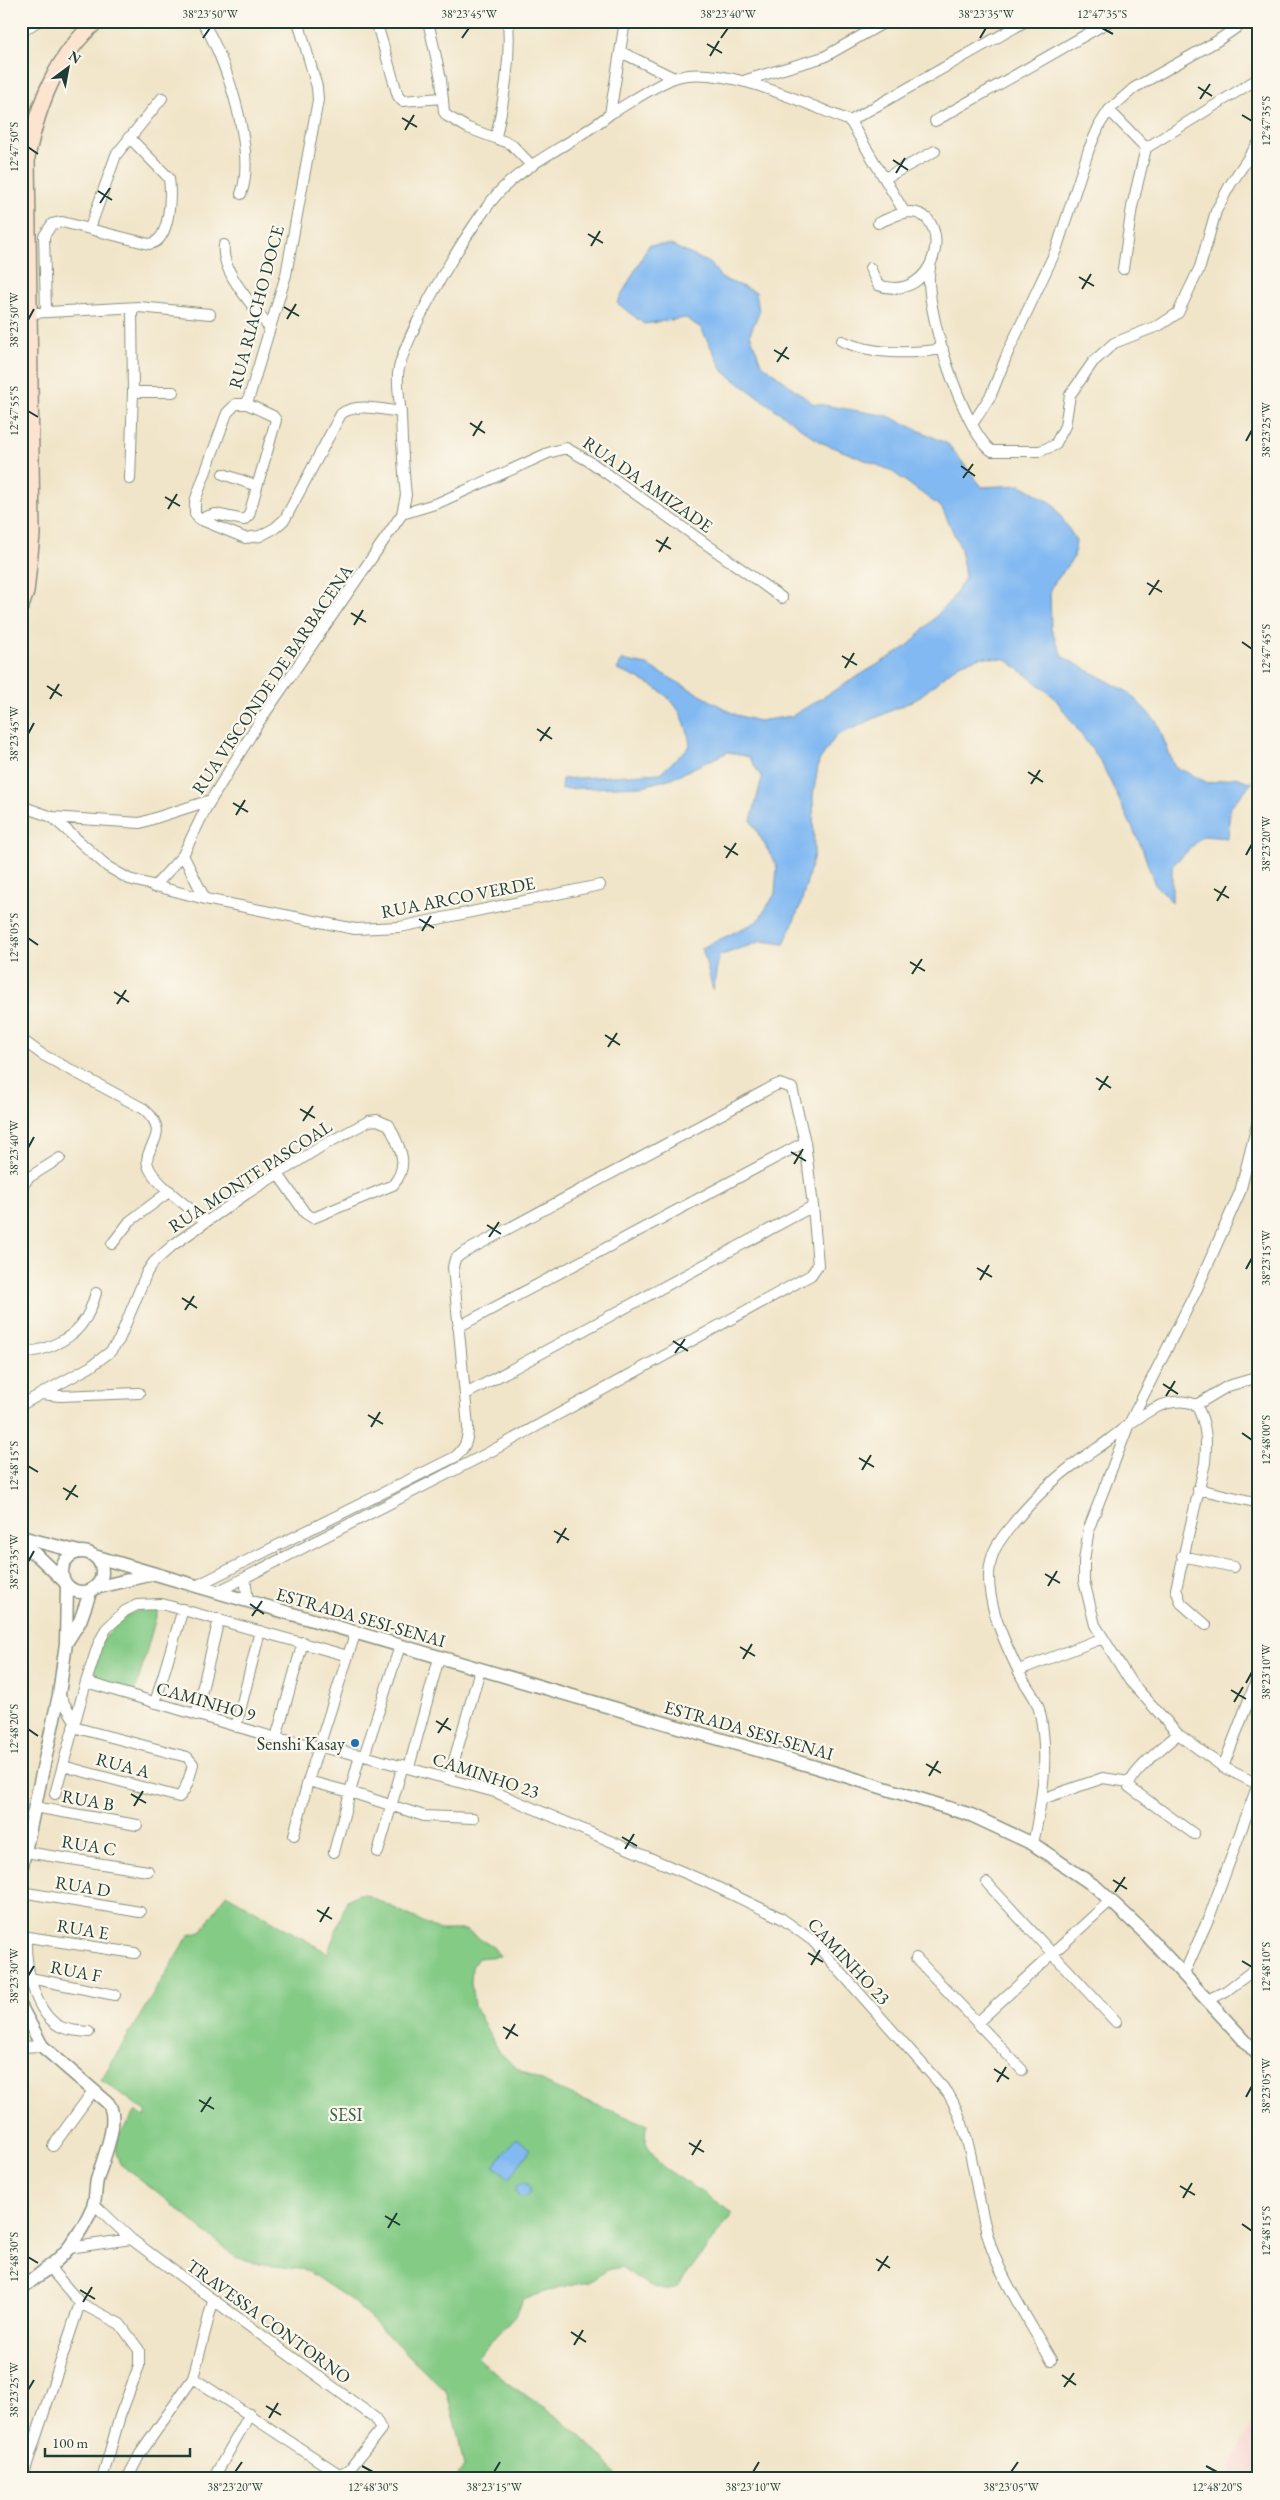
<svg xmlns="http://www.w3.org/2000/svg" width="1280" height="2500" viewBox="0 0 1280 2500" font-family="'EB Garamond',serif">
<rect width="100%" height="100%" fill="#fbf7ec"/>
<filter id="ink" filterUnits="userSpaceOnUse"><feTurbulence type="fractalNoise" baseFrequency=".02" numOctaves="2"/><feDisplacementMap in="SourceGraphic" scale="10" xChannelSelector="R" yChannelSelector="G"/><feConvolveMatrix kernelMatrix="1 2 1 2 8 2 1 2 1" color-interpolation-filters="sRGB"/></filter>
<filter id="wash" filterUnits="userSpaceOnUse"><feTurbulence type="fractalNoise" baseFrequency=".0096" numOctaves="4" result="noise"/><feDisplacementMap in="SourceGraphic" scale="20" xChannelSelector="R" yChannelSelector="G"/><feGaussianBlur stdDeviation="1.12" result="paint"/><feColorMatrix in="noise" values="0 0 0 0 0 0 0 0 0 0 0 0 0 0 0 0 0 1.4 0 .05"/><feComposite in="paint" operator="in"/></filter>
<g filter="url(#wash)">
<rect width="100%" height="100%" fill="#f1e5c9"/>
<!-- built -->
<path fill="#f7d0ce" d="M1259,2408V2479H1229L1230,2470Z"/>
<!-- green -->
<path fill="#84cb86" stroke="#52845d" d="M158,1610L135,1692L90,1680L98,1645L125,1616L138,1611Z
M226,1894L328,1953L347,1900L358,1894H365L440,1930H465L493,1947L500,1956L478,1958L472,1967L471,1982L474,2006L500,2053L518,2069L564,2092L647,2125L646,2143L660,2165L733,2213L677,2287C657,2296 637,2277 621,2267L607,2270L589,2282L560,2287L523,2299L517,2314L478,2356C496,2378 521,2392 545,2408C570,2426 598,2449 615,2474L614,2479H456L464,2467L458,2435L446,2391L352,2301L306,2270L260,2264L235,2257L155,2190L120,2164L116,2153L118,2137L136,2111L144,2117L147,2112L101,2080L189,1935L201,1932Z"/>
<!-- water -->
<path fill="#82b9f2" stroke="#507b93" d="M649,245H671L711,264L721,278L756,292L759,312L750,334L761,363L812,403L888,416L948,444L982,487L1021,485L1052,503L1076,540L1074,557L1050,589L1051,629L1063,657L1128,692L1157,722L1174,766L1208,783L1236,777L1252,783L1230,807L1228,838L1203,836L1172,866V902L1155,885L1142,848L1101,762L1054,697L1006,659L981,657L959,664L917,699L836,736L819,761L813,795L814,855L801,904L784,944L762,941L719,956L713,990L702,948L758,921L775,894L777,866L751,821L762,778L749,757L728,752L672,778L643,786L561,789L562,779L661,773L690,746C685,700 657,685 617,670L622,660L647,665L736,715L759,721L792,716L908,646L952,599L965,578L961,549L942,508L890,470L820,442L724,372L701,328L686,318L644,324L617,303Z
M516,2138L531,2149L509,2178L494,2166Z
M516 2190a7 7 0 1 1 14 0a7 7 0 1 1-14 0Z"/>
</g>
<g filter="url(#ink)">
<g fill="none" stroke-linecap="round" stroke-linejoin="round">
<defs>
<path id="minor" d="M202,21C226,57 257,153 241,194
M298,21L317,87L318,100L286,275L247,404H236L227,413L195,501V514L199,519L245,538L260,536L275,528L285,519L341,414C357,402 383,410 401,412
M376,21L398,96L402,101L443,98
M428,21L441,79L444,112L447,116L468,128L511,144L532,166
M21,32L38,21
M621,52L674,78
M746,80L824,57L887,21
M1109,110L1146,148L1132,207L1123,269
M610,114C628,104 655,85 674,78C720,62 806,104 850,121
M850,121L1026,21
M850,121L905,213
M935,121L1110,21
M496,137C504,99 511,61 508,21
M1146,148L1259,78
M885,178L935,151
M90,228L116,155L162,98
M224,245C220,273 255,306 269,328
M870,268L878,285C937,305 955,215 911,212C900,212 888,219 878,223
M930,268C922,302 963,431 992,451H1040L1055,445L1065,426L1070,395L1093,362L1114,343L1160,325L1178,313L1200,267L1216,211L1230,185L1259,142
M46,311L44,236L52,224L62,222L149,244C171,242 171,194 169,178L129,137
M30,313L139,307L210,314
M842,341C874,355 909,354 943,349
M133,392H173
M973,423L991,395L1008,352L1056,250L1089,149L1100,124L1109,110L1134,88L1217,41L1246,21
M223,474L257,486
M130,479L133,392L132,308
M402,514L438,503L548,453L566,448L592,463L782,598
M199,519L215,514L244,520L249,515L276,420L273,416L247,404
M21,806L52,817L108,867L129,879L205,899L355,929L400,927L600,885
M52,817L140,823L211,800
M183,855L205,899
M154,887L183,855L206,808L259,722L402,514L406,495C403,469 402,442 401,416C400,402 397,388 398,374C402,337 476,213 504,187C535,158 577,141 610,114L625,21
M21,1039L43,1055L144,1109C175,1136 139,1148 149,1168C157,1185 190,1208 205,1221
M1259,1117L1240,1192L1197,1289L1129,1424L1089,1528L1084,1561V1581L1095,1625L1130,1681L1178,1734L1223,1767L1259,1785
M21,1189L28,1178L60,1158
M112,1244L130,1221L170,1191
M458,1327L805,1142
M21,1352C40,1353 69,1341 81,1325C89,1315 92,1305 96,1293
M41,1394L60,1396L139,1393
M466,1394L813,1206
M21,1405L90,1367L110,1352L119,1340L147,1272L154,1262L173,1245L246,1194L322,1146L369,1121L377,1120L389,1125C399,1146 411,1164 393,1185L313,1218L305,1213L278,1174
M1196,1405C1207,1424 1207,1441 1205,1463L1176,1589L1181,1603L1206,1625
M1198,1489L1259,1503
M1182,1556L1234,1567
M245,1578L248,1601
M196,1586L455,1457C465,1448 468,1441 468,1427L453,1267L455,1259L463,1253L774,1086L779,1084L792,1088L805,1142L813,1206L818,1265L811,1275L486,1454L217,1592
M1019,1670L1103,1638
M86,1682L276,1738L364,1756L495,1792L704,1881L781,1918L813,1941L948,2093C976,2139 974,2202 993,2252C1007,2288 1032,2326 1051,2360
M59,1695L75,1721
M155,1703L183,1609
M196,1715L219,1619
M236,1727L260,1631
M1178,1734C1167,1744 1129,1773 1129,1787L1194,1834
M276,1738L303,1642
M364,1756L400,1646
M63,1766L179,1797C187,1790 190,1775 193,1764L187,1757L73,1727
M409,1767L439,1658
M1223,1767L1257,1679
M449,1778L480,1670
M308,1781L350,1792L424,1816L473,1818
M55,1794L86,1682L98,1645L106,1629L125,1611L137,1605L162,1604L348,1656
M1042,1799L1103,1778L1129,1782
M34,1807L137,1825
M294,1835L308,1781L355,1634
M1033,1844C1042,1800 1050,1754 1039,1709C1036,1697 1027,1688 1021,1676C1005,1644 979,1591 993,1554C997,1542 1008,1530 1016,1520C1034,1499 1053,1479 1076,1463C1087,1454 1099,1448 1110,1439C1132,1422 1167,1391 1196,1405L1228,1386L1259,1377
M25,1852L148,1871
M334,1852L360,1755
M378,1852L403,1765
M987,1883L1116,2022
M21,1892L140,1912
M21,1936L135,1953
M26,1937C25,1963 33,2011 59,2026C67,2031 80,2031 89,2032
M916,1958L1022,2070
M1184,1974L1210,1915L1258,1784
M30,1978L115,1995
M1207,2000L1226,1991L1259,1966
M977,2023L1111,1900
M21,2047L42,2046
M53,2146L93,2091
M131,2239C212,2300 294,2358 375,2418L381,2429L349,2470L339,2474L193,2378
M69,2248L131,2239L94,2204
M48,2266L80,2303L120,2324L139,2350V2366L120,2416L102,2479
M22,2479L80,2303
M127,2479L140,2454L193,2378L213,2301
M213,2479L250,2414"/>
<path id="tertiary" d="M21,1537L79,1552
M21,1546L37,1555L63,1580
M62 1572a20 20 0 1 1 40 0a20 20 0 1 1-40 0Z
M94,1556L839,1774L971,1815L1033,1844L1096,1887L1143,1931L1259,2056
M95,1588L153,1574
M66,1643L80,1621L91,1590
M21,1870L59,1695L66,1643L67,1585
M21,2007L42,2046L108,2103C121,2120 102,2161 97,2180C95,2189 96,2198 93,2206C87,2220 79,2234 70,2246C60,2261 35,2277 21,2289"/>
<path id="secondary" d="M21,606L26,592L32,535L27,157C38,105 56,56 97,21"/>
</defs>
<!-- minor casing -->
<use href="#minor" stroke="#88917e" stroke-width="12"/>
<!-- tertiary casing -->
<use href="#tertiary" stroke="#88917e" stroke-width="15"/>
<!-- secondary casing -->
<use href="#secondary" stroke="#88917e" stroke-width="18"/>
<!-- minor -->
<use href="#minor" stroke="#fff" stroke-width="10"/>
<!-- tertiary -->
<use href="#tertiary" stroke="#fff" stroke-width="12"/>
<!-- secondary -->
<use href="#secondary" stroke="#fde4d1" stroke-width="15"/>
</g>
</g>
<!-- ticks -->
<path fill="none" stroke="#1f3d34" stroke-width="2" d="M1102,28L1113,34M203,38L210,28M462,38L469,28M721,38L728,28M980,38L986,28M707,44L722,53M710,56L719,41M1198,87L1212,96M1200,99L1210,84M1242,115L1252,121M402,118L417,127M405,130L414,115M28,147L38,154M893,160L908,170M896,173L905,158M98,191L112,200M100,203L110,188M588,234L603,243M591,246L600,231M1079,277L1094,286M1082,289L1091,274M284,307L299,316M287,319L296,304M28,320L34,309M774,350L789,359M777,362L787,347M28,411L38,417M470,423L485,433M473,436L482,421M1246,441L1252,430M961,466L975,476M963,478L973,464M165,497L180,506M168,509L177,494M656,540L671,549M659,552L668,537M1147,583L1162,592M1149,595L1159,580M351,613L366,622M354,625L363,610M1242,642L1252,649M842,656L857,665M845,668L854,653M47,686L62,696M50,699L59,684M537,729L552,739M28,734L34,723M540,741L550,727M1028,772L1043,782M1031,784L1040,770M233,803L248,812M236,815L245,800M724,846L738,855M1246,855L1252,844M726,858L736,843M1214,889L1229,898M1217,901L1226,886M419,919L434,928M422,931L431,916M28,938L38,945M910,962L925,971M912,974L922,959M114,992L129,1002M117,1004L126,990M605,1035L620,1045M608,1047L617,1033M1096,1078L1111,1088M1099,1090L1108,1076M300,1109L315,1118M303,1121L313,1106M28,1148L34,1137M791,1152L806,1161M794,1164L803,1149M487,1225L501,1234M489,1237L499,1222M977,1268L992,1277M1246,1269L1252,1258M980,1280L989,1265M182,1298L197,1308M185,1310L194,1296M673,1341L688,1351M675,1353L685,1339M1163,1384L1178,1394M1166,1396L1175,1381M368,1415L383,1424M371,1427L380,1412M1242,1433L1252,1440M859,1458L874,1467M28,1466L38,1472M862,1470L871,1455M63,1488L78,1497M66,1500L76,1485M554,1531L569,1540M557,1543L566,1528M28,1562L34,1551M1045,1574L1060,1583M1048,1586L1057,1571M250,1604L264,1614M252,1616L262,1601M740,1647L755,1656M743,1659L752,1644M1246,1683L1252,1672M1231,1690L1246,1699M1234,1702L1243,1687M436,1721L451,1730M28,1729L38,1736M438,1733L448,1718M926,1764L941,1773M929,1776L938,1761M131,1794L146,1803M134,1806L143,1791M622,1837L637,1846M625,1849L634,1834M1113,1880L1127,1889M1115,1892L1125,1877M317,1910L332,1919M320,1922L329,1907M808,1953L823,1962M1242,1961L1252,1967M811,1965L820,1950M28,1976L34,1966M503,2027L518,2036M506,2039L515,2024M994,2069L1009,2079M997,2082L1006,2067M1246,2097L1252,2086M199,2100L214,2109M201,2112L211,2097M689,2143L704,2152M692,2155L701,2140M1180,2186L1195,2195M1183,2198L1192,2183M385,2216L400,2225M1242,2224L1252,2231M388,2228L397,2213M28,2257L38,2263M876,2259L890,2268M878,2271L888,2256M80,2290L95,2299M83,2302L92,2287M571,2332L586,2342M574,2345L583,2330M1062,2375L1076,2385M1064,2387L1074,2373M28,2390L34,2380M266,2406L281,2415M269,2418L278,2403M362,2466L373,2472M1206,2466L1217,2472M235,2472L242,2462M494,2472L500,2462M753,2472L759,2462M1011,2472L1018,2462"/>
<!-- markers -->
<circle fill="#1f6fb2" stroke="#fbf7ec" stroke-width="2" cx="355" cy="1743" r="5"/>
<g text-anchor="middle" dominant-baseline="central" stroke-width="4.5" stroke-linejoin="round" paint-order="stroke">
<!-- street labels -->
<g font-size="18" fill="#1f3d34" stroke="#fbf7ec">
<text transform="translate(256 307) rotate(-75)">RUA RIACHO DOCE</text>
<text transform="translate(648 484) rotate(35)">RUA DA AMIZADE</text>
<text transform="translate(272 679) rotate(-56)">RUA VISCONDE DE BARBACENA</text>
<text transform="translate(458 897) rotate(-11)">RUA ARCO VERDE</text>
<text transform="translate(250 1176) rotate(-33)">RUA MONTE PASCOAL</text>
<text transform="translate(361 1617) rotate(16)">ESTRADA SESI-SENAI</text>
<text transform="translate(206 1701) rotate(16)">CAMINHO 9</text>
<text transform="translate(749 1730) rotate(16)">ESTRADA SESI-SENAI</text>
<text transform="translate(123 1765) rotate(15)">RUA A</text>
<text transform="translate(486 1775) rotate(18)">CAMINHO 23</text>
<text transform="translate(88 1800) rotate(10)">RUA B</text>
<text transform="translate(89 1845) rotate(9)">RUA C</text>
<text transform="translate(83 1886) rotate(9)">RUA D</text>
<text transform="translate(83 1929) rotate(9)">RUA E</text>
<text transform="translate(849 1961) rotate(47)">CAMINHO 23</text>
<text transform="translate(76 1971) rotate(11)">RUA F</text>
<text transform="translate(269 2321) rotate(36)">TRAVESSA CONTORNO</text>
</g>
<!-- poi labels -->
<g font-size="18" fill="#1f3d34" stroke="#fbf7ec" text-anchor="end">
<text x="345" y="1743">Senshi Kasay</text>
</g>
<!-- park labels -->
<g font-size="18" fill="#386048" stroke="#fbf7ec">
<text x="346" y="2114">SESI</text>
</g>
</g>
<!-- margin -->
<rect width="1280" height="2500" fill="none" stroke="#fbf7ec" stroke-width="55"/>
<!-- north arrow -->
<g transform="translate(68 68) rotate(32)" stroke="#fbf7ec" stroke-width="4" paint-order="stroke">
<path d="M0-4L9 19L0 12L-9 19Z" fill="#1f3d34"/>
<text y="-8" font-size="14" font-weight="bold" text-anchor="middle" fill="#1f3d34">N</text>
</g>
<!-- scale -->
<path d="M45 2448v8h145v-8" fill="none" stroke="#1f3d34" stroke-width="2.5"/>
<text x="52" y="2448" font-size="15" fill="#1f3d34" stroke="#fbf7ec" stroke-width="4" paint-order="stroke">100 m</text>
<rect x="28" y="28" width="1224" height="2444" fill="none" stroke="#1f3d34" stroke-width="2"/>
<g font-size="12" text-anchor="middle" fill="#1f3d34">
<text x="210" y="18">38°23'50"W</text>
<text x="469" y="18">38°23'45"W</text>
<text x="728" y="18">38°23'40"W</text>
<text x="986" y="18">38°23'35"W</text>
<text x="1102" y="18">12°47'35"S</text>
<text transform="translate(1266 121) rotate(-90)" y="4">12°47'35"S</text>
<text transform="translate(14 147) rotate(-90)" y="4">12°47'50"S</text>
<text transform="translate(14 320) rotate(-90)" y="4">38°23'50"W</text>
<text transform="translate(14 411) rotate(-90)" y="4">12°47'55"S</text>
<text transform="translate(1266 430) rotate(-90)" y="4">38°23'25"W</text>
<text transform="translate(1266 649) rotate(-90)" y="4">12°47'45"S</text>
<text transform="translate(14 734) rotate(-90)" y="4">38°23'45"W</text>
<text transform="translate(1266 844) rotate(-90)" y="4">38°23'20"W</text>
<text transform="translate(14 938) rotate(-90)" y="4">12°48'05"S</text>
<text transform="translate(14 1148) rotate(-90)" y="4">38°23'40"W</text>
<text transform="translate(1266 1258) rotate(-90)" y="4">38°23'15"W</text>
<text transform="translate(1266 1440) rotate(-90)" y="4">12°48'00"S</text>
<text transform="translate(14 1466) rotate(-90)" y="4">12°48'15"S</text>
<text transform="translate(14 1562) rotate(-90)" y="4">38°23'35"W</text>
<text transform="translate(1266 1672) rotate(-90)" y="4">38°23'10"W</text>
<text transform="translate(14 1729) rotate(-90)" y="4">12°48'20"S</text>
<text transform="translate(1266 1967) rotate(-90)" y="4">12°48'10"S</text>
<text transform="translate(14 1976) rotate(-90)" y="4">38°23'30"W</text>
<text transform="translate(1266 2086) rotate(-90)" y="4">38°23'05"W</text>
<text transform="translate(1266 2231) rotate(-90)" y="4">12°48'15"S</text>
<text transform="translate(14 2257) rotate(-90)" y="4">12°48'30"S</text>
<text transform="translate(14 2390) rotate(-90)" y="4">38°23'25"W</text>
<text x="235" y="2491">38°23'20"W</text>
<text x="373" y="2491">12°48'30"S</text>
<text x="494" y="2491">38°23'15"W</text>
<text x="753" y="2491">38°23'10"W</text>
<text x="1011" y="2491">38°23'05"W</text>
<text x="1217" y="2491">12°48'20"S</text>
</g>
</svg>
